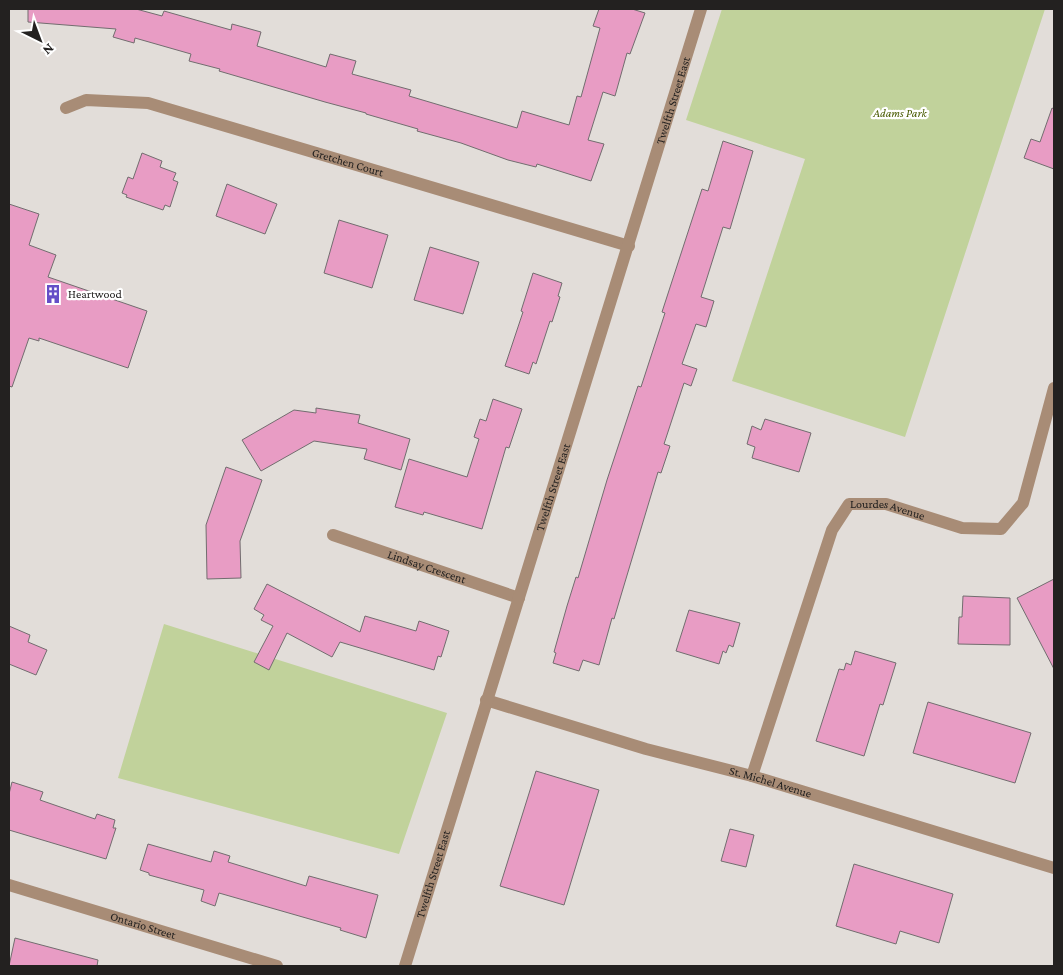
<svg xmlns="http://www.w3.org/2000/svg" width="1063" height="975" font-family="'Crimson Pro',serif">
<style>
.green{fill:#c1d29b}
.building{fill:#e89cc4;stroke:#726d6f}
.lines{fill:none;stroke-linecap:round;stroke-linejoin:round}
.minor{stroke:#a88c76;stroke-width:12}
.labels{text-anchor:middle;stroke-width:4.5;stroke-linejoin:round;paint-order:stroke}
.street-label{font-size:12px;fill:#232120;stroke:#fff}
.park-label{font-size:12px;font-style:italic;fill:#485a00;stroke:#fff}
.poi-label{font-size:12px;fill:#232120;stroke:#fff;text-anchor:start}
</style>
<rect width="100%" height="100%" fill="#e2ddd9"/>
<path class="green" d="M722 9H1045L905 437 732 381 805 159 686 120Z
M164 624 447 713 399 854 118 778Z"/>
<path class="building" d="M28 9H136L162 16 164 11 231 30 232 24 261 32 257 46 326 67 330 54 356 61 352 74 411 90 409 96 517 128 522 111 569 125 577 96 581 97 600 28 593 26 599 9H632L645 13 630 54 627 53 615 96 603 92 588 140 604 144 591 181 537 164 536 167 508 160 461 143 417 131 418 129 366 114V113L325 102 219 71 220 69 189 61 191 54 135 38 134 43 113 37 116 29 28 22Z
M1052 108 1054 109V169L1024 158 1031 139 1040 142Z
M723 141 753 151 730 229 723 227 701 297 714 301 706 327 696 324 682 364 697 369 691 386 684 383 664 444 670 446 661 473 658 472 622 592 614 619 612 618 599 665 583 660 579 671 553 663 556 653 554 652 567 606 576 577 578 578 607 480 638 386 641 387 665 313 662 312 702 189 708 191Z
M142 153 162 161 160 167 176 173 173 180 178 182 170 207 165 205 163 210 126 197 127 195 122 193 128 177 133 179Z
M227 184 277 204 265 234 216 216Z
M9 204 39 214 29 245 56 255 48 277 147 311 128 368 39 338V341L29 338 12 387 9 386Z
M339 220 388 235 372 288 324 273Z
M430 247 479 262 463 314 414 300Z
M533 273 562 283 558 296 560 297 552 322 550 321 536 364 533 362 529 374 505 366 523 312 521 311Z
M493 399 522 409 509 448 506 447 482 529 441 517 424 512 423 515 395 507 409 459 467 477 479 439 474 437 480 419 486 421Z
M316 408 360 415 358 423 410 439 401 470 364 459 367 449 314 441 261 471 242 440 294 410 316 413Z
M765 419 811 433 799 472 752 458 755 447 747 444 752 426 761 430Z
M226 467 262 480 240 541 241 578 207 579 206 525Z
M1054 579V669L1017 598Z
M267 584 360 632 365 616 416 631 419 621 449 631 441 657 438 656 434 670 340 642 332 657 287 633 269 670 254 662 273 626 261 620 264 615 254 609Z
M963 596 1010 598V645L958 644 959 617H962Z
M689 610 740 623 733 647 729 645 726 653 723 651 719 664 676 651Z
M9 626 30 635 28 642 47 650 36 675 9 664Z
M855 651 896 663 883 705 880 704 864 756 816 741 839 669 844 670 846 663 851 665Z
M928 702 1031 733 1015 783 913 753Z
M536 771 599 790 564 905 500 886Z
M12 782 43 792 40 800 95 819 97 814 115 820 113 828H116L106 859 9 830V794Z
M730 829 754 835 746 867 721 861Z
M148 844 211 862 214 851 230 856 228 862 306 886 309 876 378 895 366 938 340 930 341 928 219 893 215 906 201 901 204 890 149 875V873L140 870Z
M854 864 953 894 939 943 900 931 896 944 836 926Z
M15 938 98 960 97 966H9Z"/>
<g class="lines">
<g class="minor">
<path id="s1" d="M66 108 86 100 148 103 629 246"/>
<path id="s2" d="M333 535 519 598"/>
<path id="s3" d="M486 700 646 749 752 776 1054 868"/>
<path id="s4" d="M752 776 832 530 849 504H886L962 528 1001 529 1023 503 1054 388"/>
<path id="s5" d="M9 885 277 966"/>
<path id="s6" d="M405 966C502 646 604 328 701 9"/>
</g>
</g>
<defs>
<g id="building-bare" transform="scale(1.5)"><path d="M-4-6H4V6H1V3H-1V6H-4ZM-2.5-4.3h1.7v1.8h-1.7ZM.8-4.3h1.7v1.8H.8ZM-2.5-1h1.7V.8h-1.7ZM.8-1h1.7V.8H.8Z" fill="#654ec7" stroke="#fff" stroke-width="2.5" paint-order="stroke"/></g>
</defs>
<g fill-rule="evenodd">
<use href="#building-bare" x="53" y="294"/>
</g>
<g class="labels">
<g class="street-label">
<text dy="4" stroke="none"><textPath href="#s6" startOffset="906">Twelfth Street East</textPath></text>
<text dy="4" stroke="none"><textPath href="#s1" startOffset="292">Gretchen Court</textPath></text>
<text dy="4" stroke="none"><textPath href="#s6" startOffset="501">Twelfth Street East</textPath></text>
<text dy="4" stroke="none"><textPath href="#s4" startOffset="329">Lourdes Avenue</textPath></text>
<text dy="4" stroke="none"><textPath href="#s2" startOffset="99">Lindsay Crescent</textPath></text>
<text dy="4" stroke="none"><textPath href="#s3" startOffset="296">St. Michel Avenue</textPath></text>
<text dy="4" stroke="none"><textPath href="#s6" startOffset="96">Twelfth Street East</textPath></text>
<text dy="4" stroke="none"><textPath href="#s5" startOffset="140">Ontario Street</textPath></text>
</g>
<g class="park-label">
<text x="900" y="117">Adams Park</text>
</g>
<g class="poi-label">
<text x="68" y="298">Heartwood</text>
</g>
</g>
<rect width="1063" height="975" fill="none" stroke="#232120" stroke-width="20"/>
<g transform="translate(40 40) rotate(138)" stroke="#ffffff" stroke-width="4" paint-order="stroke">
<path d="M0-4L9 19L0 12L-9 19Z" fill="#232120"/>
<text y="-8" font-size="14" font-weight="bold" text-anchor="middle" fill="#232120">N</text>
</g>
</svg>
